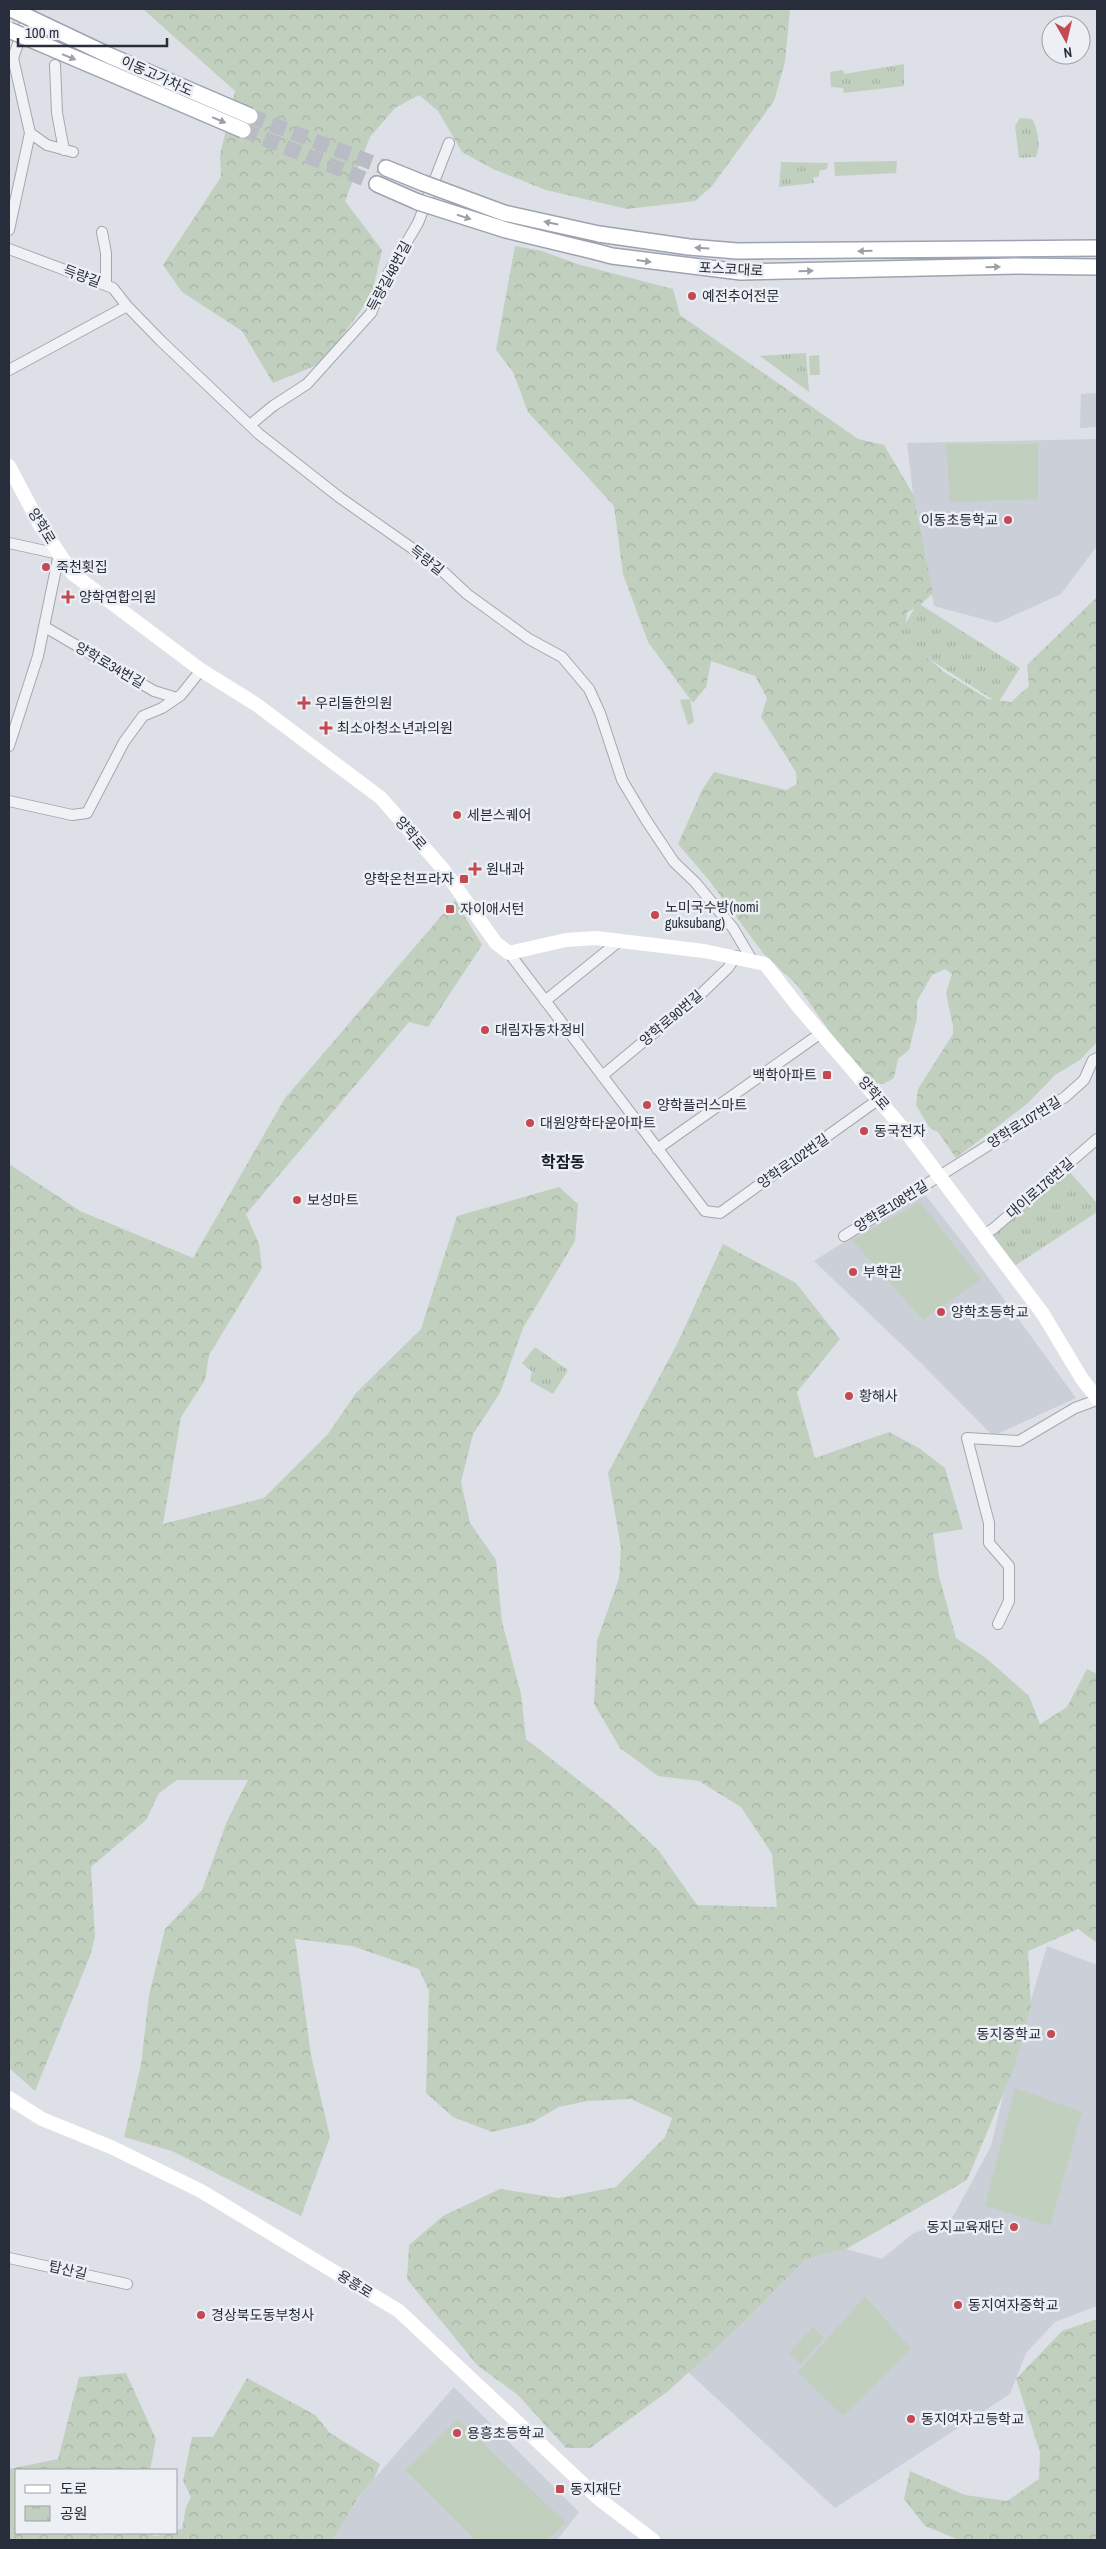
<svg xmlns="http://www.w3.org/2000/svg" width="1106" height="2549" font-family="'Archivo Narrow','Noto Sans KR',sans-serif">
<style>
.built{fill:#cbcfd7}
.forest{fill:url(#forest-crowns)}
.park{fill:url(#park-tufts)}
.pitch{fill:#c1cfbf}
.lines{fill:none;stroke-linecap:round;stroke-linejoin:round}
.primary-tunnel{stroke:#b9bcc4;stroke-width:15;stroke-dasharray:15 8;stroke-linecap:butt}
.street-casing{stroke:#a3a7af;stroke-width:12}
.primary-casing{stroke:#9da3b0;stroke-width:18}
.street{stroke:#eff1f4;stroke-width:10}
.secondary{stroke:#fff;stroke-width:14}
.primary{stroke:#fff;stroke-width:15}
.primary-bridge-casing{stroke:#9da3b0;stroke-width:18;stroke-linecap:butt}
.primary-bridge{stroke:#fff;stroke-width:15}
.oneway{fill:#9ea0a7}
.poi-dot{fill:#c44952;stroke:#eceff4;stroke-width:2}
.labels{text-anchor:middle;stroke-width:5;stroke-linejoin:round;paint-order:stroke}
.street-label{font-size:14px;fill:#282d3b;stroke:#eceff4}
.poi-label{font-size:14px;fill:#282d3b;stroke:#eceff4;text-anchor:start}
.quarter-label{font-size:16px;font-weight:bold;fill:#1a1e2c;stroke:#eceff4}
</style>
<defs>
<pattern id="forest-crowns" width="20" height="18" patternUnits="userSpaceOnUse" patternTransform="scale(1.25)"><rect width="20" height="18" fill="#c1cfbf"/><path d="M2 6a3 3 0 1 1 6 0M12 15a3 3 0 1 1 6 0" fill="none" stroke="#a6b2a5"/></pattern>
<pattern id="park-tufts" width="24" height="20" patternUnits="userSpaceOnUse" patternTransform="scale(1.25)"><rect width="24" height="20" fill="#c1cfbf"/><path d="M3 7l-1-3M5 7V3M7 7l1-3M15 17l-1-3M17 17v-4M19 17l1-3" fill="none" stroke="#a6b2a5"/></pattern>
</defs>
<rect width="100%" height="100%" fill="#dde0e6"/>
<path class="built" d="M1097 393V427L1080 428 1081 394Z
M1097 439V546L1061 594 997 623 934 606 913 494 907 443Z
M923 1192 966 1247 1076 1398 993 1436 922 1364 814 1261Z
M1047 1946 1097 1965V2306L1055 2322 1026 2353 1010 2394 835 2508 688 2372 741 2325 806 2259 846 2249 882 2259 912 2234 949 2219 954 2215 991 2146 1005 2088Z
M454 2387 579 2512 557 2540H333L360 2495Z"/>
<path class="forest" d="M143 9H790L785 62 774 101 712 186 695 201 627 209 546 190 493 169 462 152 438 111 419 95 395 108 370 137 345 201 382 250 373 289 361 310 322 363 273 383 242 331 182 292 163 265 221 177 220 155 235 91Z
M515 246 542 251 577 264 673 289 680 315 858 439 884 445 913 494 933 593 918 607 907 612 904 637 944 672 988 699 1011 702 1029 686 1027 665 1097 597V1042L1080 1060 1055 1075 1027 1104 956 1158 938 1132 929 1127 916 1105 918 1089 953 1034V1026L946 993 952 974 945 969 932 975 917 1001V1018L909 1050 898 1059 894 1078 883 1084 872 1082 830 1032 797 985 763 953 708 879 678 844 702 790 714 772 786 790 797 784 796 772 761 717 767 698 755 676 711 661 706 687 693 703 648 642 623 574 614 506 528 412 513 372 496 350Z
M455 900 482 945 428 1027 409 1022 246 1214 259 1244 262 1268 209 1355 205 1380 181 1417 163 1524 264 1498 328 1434 356 1393 421 1329 457 1216 559 1187 578 1204 575 1241 523 1328 500 1393 473 1434 461 1482 470 1523 496 1560 502 1622 521 1694 526 1739 614 1808 659 1851 697 1905 777 1907 772 1854 741 1807 699 1781 658 1776 620 1748 594 1704 597 1641 619 1578 621 1548 608 1473 677 1344 723 1244 796 1283 840 1339 797 1392 815 1458 889 1432 919 1448 945 1468 963 1529 933 1534 939 1576 956 1638 986 1658 1029 1696 1040 1724 1067 1707 1087 1669 1097 1674V1943L1078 1929 1028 1951 1031 2007 1014 2068 967 2180 846 2249 806 2259 741 2325 667 2392 590 2448H566L518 2395 477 2365 407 2279 409 2245 443 2216 500 2189 559 2198 616 2187 665 2137 672 2118 631 2099 587 2101 559 2107 531 2123 492 2132 453 2117 426 2093 429 1991 419 1969 352 1946 295 1939 311 2055 330 2137 301 2216 172 2151 124 2137 141 2065 149 1995 165 1929 202 1890 227 1821 248 1780H177L159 1793 146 1820 91 1867 95 1937 90 1956 35 2091 9 2068V1164L80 1211 193 1258 285 1098Z
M1097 2319V2540H959L925 2526 904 2499 910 2471 965 2495 1007 2501 1039 2479 1040 2452 1016 2379 1062 2331Z
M126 2373 156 2439 150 2470H16V2533H152L153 2536 176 2533V2530L182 2529 186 2507 191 2497 183 2481 192 2437H213L247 2378 315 2415 330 2433 380 2464 374 2479 359 2496 333 2540H9V2469L58 2459 79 2377Z"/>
<path class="park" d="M904 64V86L844 93 843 88 831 87 830 72 843 70 844 74Z
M1020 118 1032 119C1038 130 1041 146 1036 157L1019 158 1015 126Z
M781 162 828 163 827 169 819 171V176L813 178 814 183 779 187Z
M806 353 809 392 760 356Z
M918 603 1020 668 998 703 896 638Z
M690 699 694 722 688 725 680 700Z
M1068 1170 1097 1203V1212L1010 1269 982 1235Z
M535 1347 568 1370 553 1394 530 1381 532 1372 522 1363Z"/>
<path class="pitch" d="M897 161 896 173 835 176 834 162Z
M819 355 820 375H810L809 356Z
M946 444H1038V499L950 502Z
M920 1202 981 1279 923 1320 852 1240Z
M1015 2088 1082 2112 1050 2226 985 2206Z
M865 2296 911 2349 843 2416 798 2372Z
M813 2327 824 2338 801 2364 789 2353Z
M458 2419 565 2522 548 2540H475L405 2470Z"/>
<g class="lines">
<path class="primary-tunnel" d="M250 116 386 168
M243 130 377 184"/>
<g class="street-casing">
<path id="street" d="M55 65 57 113 64 150
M30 133 47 145 73 152
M9 230 30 133 13 58 30 9
M102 232 106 253V285
M9 249 113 288 127 306 161 341 259 434 339 497 436 565 467 594 529 639 562 657 589 689 600 713 622 780 646 820 674 862 695 882 733 928 752 960
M9 370 127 306
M250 425 273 406 307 384 371 313 385 279 418 223 449 143
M9 543 59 554 38 656 9 746
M45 627 154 691 177 698
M9 801 72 815 87 813 124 742 143 716 162 708 181 695 201 670
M509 953 705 1211 720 1213 879 1099
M545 1001 618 942
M602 1076 702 993 728 968 736 956
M657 1149 821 1033
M982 1235 993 1229 1097 1139
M844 1236 1065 1097 1084 1080 1093 1060 1097 1058
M998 1624 1009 1601V1566L989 1543V1523L967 1438 1019 1441 1075 1408 1097 1400
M9 2258 127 2284"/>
</g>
<g class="primary-casing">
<path id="primary" d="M386 168 423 183
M377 184 418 202
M599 234 689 247 737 251 1097 248
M597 252 612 256 741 272 1017 266 1097 267"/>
</g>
<use href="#street" class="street"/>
<path class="secondary" d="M9 466 40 525 73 574 201 670 257 705 381 798 443 869 496 943 509 953 566 940 596 938 704 951 765 964 797 1005 907 1133 1043 1314 1082 1379 1097 1398
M9 2098 42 2119 111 2147 201 2191 399 2311 599 2499 653 2540"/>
<use href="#primary" class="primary"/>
<g class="primary-bridge-casing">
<path id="primary-bridge" d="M11 9 108 55 250 116
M9 30 243 130
M423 183 504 213 599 234
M418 202 506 230 597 252"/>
</g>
<use href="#primary-bridge" class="primary-bridge"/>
</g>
<defs><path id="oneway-solid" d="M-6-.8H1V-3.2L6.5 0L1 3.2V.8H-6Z" transform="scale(1.25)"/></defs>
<g class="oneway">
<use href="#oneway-solid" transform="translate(69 57) rotate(22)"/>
<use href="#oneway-solid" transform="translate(219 120) rotate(23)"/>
<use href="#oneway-solid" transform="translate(464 217) rotate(18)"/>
<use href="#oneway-solid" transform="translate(551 223) rotate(-168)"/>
<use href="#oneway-solid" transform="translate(702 248) rotate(-176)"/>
<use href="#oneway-solid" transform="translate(865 251) rotate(179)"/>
<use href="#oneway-solid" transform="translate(644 261) rotate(8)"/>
<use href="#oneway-solid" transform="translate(993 267) rotate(-1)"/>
<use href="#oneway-solid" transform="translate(806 271) rotate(-1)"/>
</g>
<g class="poi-dot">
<circle cx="692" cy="296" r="5"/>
<circle cx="1008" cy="520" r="5"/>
<circle cx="46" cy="567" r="5"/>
<path d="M65.5 589.5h5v5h5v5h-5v5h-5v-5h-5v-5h5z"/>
<path d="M301.5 695.5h5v5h5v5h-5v5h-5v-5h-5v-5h5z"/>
<path d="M323.5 720.5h5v5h5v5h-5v5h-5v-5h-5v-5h5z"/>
<circle cx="457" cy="815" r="5"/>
<path d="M472.5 861.5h5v5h5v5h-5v5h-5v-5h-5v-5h5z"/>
<rect x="459" y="874" width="10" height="10" rx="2.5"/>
<rect x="445" y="904" width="10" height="10" rx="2.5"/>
<circle cx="655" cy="915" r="5"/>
<circle cx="485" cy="1030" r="5"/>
<rect x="822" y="1070" width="10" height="10" rx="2.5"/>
<circle cx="647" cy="1105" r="5"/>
<circle cx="530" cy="1123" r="5"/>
<circle cx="864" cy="1131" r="5"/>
<circle cx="297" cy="1200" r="5"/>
<circle cx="853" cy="1272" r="5"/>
<circle cx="941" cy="1312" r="5"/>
<circle cx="849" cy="1396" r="5"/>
<circle cx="1051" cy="2034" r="5"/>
<circle cx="1014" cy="2227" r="5"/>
<circle cx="958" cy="2305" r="5"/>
<circle cx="201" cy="2315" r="5"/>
<circle cx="911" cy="2419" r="5"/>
<circle cx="457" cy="2433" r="5"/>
<rect x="555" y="2484" width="10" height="10" rx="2.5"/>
</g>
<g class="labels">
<g class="street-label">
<text transform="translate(157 76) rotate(24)" y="5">이동고가차도</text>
<text transform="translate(731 269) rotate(3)" y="5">포스코대로</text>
<text transform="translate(82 276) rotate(20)" y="5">득량길</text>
<text transform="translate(389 276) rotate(-62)" y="5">득량길48번길</text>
<text transform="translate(42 526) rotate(59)" y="5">양학로</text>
<text transform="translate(427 560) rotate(38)" y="5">득량길</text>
<text transform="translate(110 665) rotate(30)" y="5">양학로34번길</text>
<text transform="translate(411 833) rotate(49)" y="5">양학로</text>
<text transform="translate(671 1018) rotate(-40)" y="5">양학로90번길</text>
<text transform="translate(874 1093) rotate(49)" y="5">양학로</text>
<text transform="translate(1024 1122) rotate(-32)" y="5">양학로107번길</text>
<text transform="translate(793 1161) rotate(-35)" y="5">양학로102번길</text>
<text transform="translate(1040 1188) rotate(-41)" y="5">대이로176번길</text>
<text transform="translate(891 1206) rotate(-32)" y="5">양학로108번길</text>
<text transform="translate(68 2270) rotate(13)" y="5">탑산길</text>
<text transform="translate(355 2284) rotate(32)" y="5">용흥로</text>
</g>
<g class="poi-label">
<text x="702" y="301">예전추어전문</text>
<text x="998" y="525" text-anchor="end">이동초등학교</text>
<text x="56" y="572">죽천횟집</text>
<text x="79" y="602">양학연합의원</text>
<text x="315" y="708">우리들한의원</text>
<text x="337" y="733">최소아청소년과의원</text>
<text x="467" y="820">세븐스퀘어</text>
<text x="486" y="874">원내과</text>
<text x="454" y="884" text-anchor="end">양학온천프라자</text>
<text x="665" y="912">노미국수방(nomi<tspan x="665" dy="16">guksubang)</tspan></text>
<text x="460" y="914">자이애서턴</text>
<text x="495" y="1035">대림자동차정비</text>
<text x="817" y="1080" text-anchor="end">백학아파트</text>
<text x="657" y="1110">양학플러스마트</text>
<text x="540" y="1128">대원양학타운아파트</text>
<text x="874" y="1136">동국전자</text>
<text x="307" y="1205">보성마트</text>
<text x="863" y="1277">부학관</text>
<text x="951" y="1317">양학초등학교</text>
<text x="859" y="1401">황해사</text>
<text x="1041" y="2039" text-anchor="end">동지중학교</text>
<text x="1004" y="2232" text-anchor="end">동지교육재단</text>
<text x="968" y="2310">동지여자중학교</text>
<text x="211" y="2320">경상북도동부청사</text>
<text x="921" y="2424">동지여자고등학교</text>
<text x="467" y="2438">용흥초등학교</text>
<text x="570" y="2494">동지재단</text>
</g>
<g class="quarter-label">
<text x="563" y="1168">학잠동</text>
</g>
</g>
<rect width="1106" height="2549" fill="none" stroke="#282d3b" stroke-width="20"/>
<rect x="15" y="2469" width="162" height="65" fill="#eceff4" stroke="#9ea1aa"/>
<rect x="25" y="2485" width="25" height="8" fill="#ffffff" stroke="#9ea1aa"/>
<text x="60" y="2494" font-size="15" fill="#282d3b">도로</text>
<rect x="25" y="2506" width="25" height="15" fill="url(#park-tufts)" stroke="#9ea1aa"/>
<text x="60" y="2519" font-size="15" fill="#282d3b">공원</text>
<g transform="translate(1066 40) rotate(172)"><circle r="24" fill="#eceff4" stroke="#9ea1aa"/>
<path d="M0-4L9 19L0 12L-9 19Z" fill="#c44952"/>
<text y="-8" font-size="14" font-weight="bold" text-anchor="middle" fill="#282d3b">N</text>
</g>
<path d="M18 38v8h149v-8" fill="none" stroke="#282d3b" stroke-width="2.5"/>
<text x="25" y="38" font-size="15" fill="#282d3b" stroke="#eceff4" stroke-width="4" paint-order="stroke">100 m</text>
</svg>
